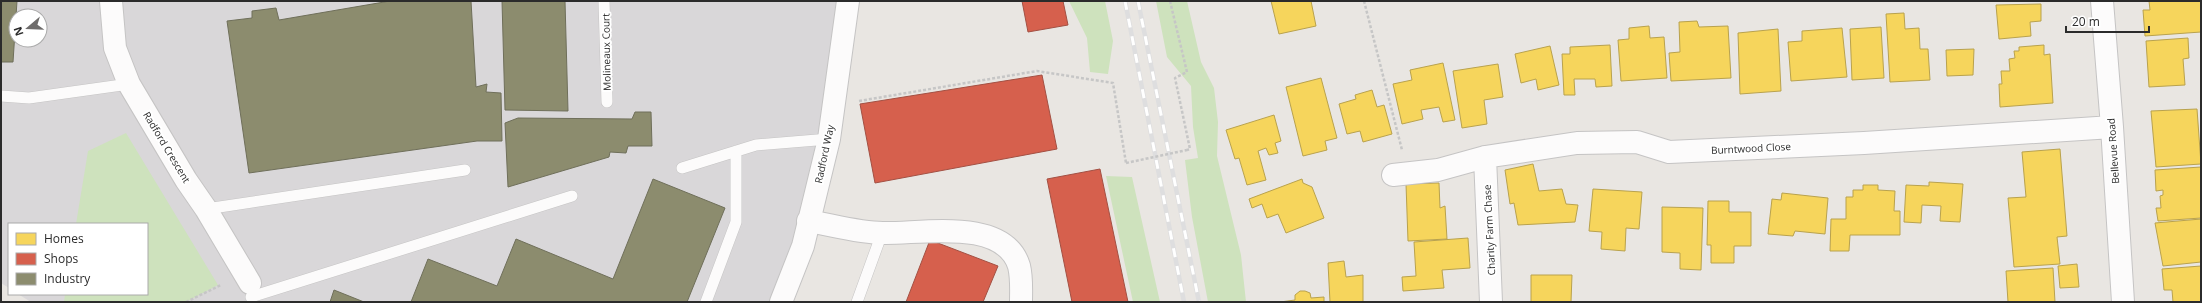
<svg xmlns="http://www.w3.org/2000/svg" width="2202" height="303" font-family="'Open Sans',sans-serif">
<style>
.industrial{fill:#d9d7d9;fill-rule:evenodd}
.green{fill:#cee2bd}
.homes{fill:#f6d55c;stroke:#b9a24d}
.shops{fill:#d6604d;stroke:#a35043}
.industry{fill:#8c8c6e;stroke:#6f6f5a}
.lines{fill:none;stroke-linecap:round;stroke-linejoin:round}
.service-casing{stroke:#c5c4c4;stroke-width:12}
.minor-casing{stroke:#c5c4c4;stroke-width:24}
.tertiary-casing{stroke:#c5c4c4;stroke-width:24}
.path{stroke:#c6c6c6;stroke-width:2.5;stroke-dasharray:3 2;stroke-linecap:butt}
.service{stroke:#fcfbfb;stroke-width:11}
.minor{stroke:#fcfbfb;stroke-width:22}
.tertiary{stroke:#fcfbfb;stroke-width:22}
.rail-casing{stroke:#dededf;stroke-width:4.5}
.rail{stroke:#fff;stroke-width:3;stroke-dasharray:9;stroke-linecap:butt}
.path-bridge{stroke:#c6c6c6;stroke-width:2.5;stroke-dasharray:3 2;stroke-linecap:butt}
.labels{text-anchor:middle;stroke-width:4;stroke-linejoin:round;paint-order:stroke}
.street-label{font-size:10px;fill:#2b2b2b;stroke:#fff}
</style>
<rect width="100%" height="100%" fill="#e9e6e2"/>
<path class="industrial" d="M1 1H848L840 57 781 302H31L18 294H147V224H9V288L1 283ZM16 16H40V40H16Z"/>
<path class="green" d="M1069 1H1105L1113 41 1108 74 1090 72 1087 38Z
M1156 1H1187L1201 62 1214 88 1218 122 1217 156 1241 255 1246 302H1208L1192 217 1185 160 1198 158 1193 127 1191 86 1167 57Z
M126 133 218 285 186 302H64L65 294H147V224H76L88 151Z
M1106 176 1132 177 1160 302H1133Z"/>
<path class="homes" d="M1271 1H1311L1316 26 1279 34Z
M2149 1H2201V32L2145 36 2143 10H2150Z
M2041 4V21L2030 22 2031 36 1999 39 1996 5Z
M1904 13 1905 29 1919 28 1920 49H1928L1930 80 1890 82 1886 14Z
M1697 21 1699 27 1728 26 1731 78 1671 81 1669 53 1680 52 1679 22Z
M1649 26 1650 38 1664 37 1667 78 1621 81 1618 40 1629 39V28Z
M1881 27 1884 78 1852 80 1850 29Z
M1842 28 1847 77 1791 81 1788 42 1802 41V31Z
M1778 29 1781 91 1740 94 1738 33Z
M2188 38 2189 58 2183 59 2185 85 2149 87 2146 41Z
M1610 45 1612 86 1596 87 1595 79H1574L1575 95H1564L1562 54H1570V47Z
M2044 45V55L2050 54 2053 103 2000 107 1999 84H2002L2001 71H2010L2009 59 2015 58 2014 51H2019V47Z
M1550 46 1559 85 1538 90 1536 79 1521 83 1515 54Z
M1974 49 1973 75 1947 76 1946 50Z
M1443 63 1455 120 1443 122 1439 107 1421 110 1423 119 1402 124 1393 84 1412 80 1410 70Z
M1498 64 1503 97 1484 100 1487 124 1462 128 1453 71Z
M1321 78 1337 138 1325 141 1327 150 1303 156 1286 87Z
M1372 90 1377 107 1384 105 1392 134 1363 142 1360 131 1347 134 1339 104 1356 99 1355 95Z
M2197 109 2201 164 2156 167 2151 111Z
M1274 115 1281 141 1275 143 1278 153 1269 155 1266 148 1258 151 1266 180 1247 185 1239 158 1235 159 1226 130Z
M2060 149 2067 236 2057 237 2060 264 2014 267 2008 198 2026 197 2022 152Z
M1533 164 1539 191 1562 189 1566 204 1578 205 1575 222 1518 225 1514 203 1510 204 1505 170Z
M2201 167V218L2158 221 2156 208H2161L2160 196 2163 195V190L2156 191 2155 170Z
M1302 179 1303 183 1312 187 1324 218 1286 233 1278 214 1267 218 1262 204 1252 208 1249 199Z
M1929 182 1963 184 1960 222 1940 221 1941 206 1922 205 1921 223 1904 222 1906 185 1929 186Z
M1439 183 1440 208 1445 206 1447 239 1408 241 1406 184Z
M1863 185H1878V190L1895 191 1894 211H1900V235H1850L1849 251H1830L1831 219H1846V197H1853V190H1863Z
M1593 189 1642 192 1639 229 1626 228 1625 251 1601 249 1602 232 1589 231Z
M1782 193 1828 198 1825 234 1795 231 1793 236 1768 234 1772 199 1781 200Z
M1708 201H1729V212H1751V246H1734V263H1711V245H1707Z
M1662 207 1703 208 1701 270 1680 269V253L1662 252Z
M2201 219V262L2163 266 2155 223Z
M1468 238 1470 268 1442 270 1444 288 1403 291 1402 277 1416 276 1414 242Z
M1344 261 1346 277 1363 275V302H1330L1328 263Z
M2077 264 2079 287 2060 288 2058 266Z
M2201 266V302H2173L2172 290H2164L2162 269Z
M2053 268 2055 302H2008L2006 271Z
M1531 275H1572L1571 302H1531Z
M1300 291H1305L1310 293 1311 298 1324 297V302H1280L1295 300V295Z"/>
<path class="shops" d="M1022 1H1063L1068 25 1028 32Z
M1042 75 1057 149 875 183 860 104Z
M1100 169 1128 302H1072L1047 179Z
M930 240 998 266 983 302H906Z"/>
<path class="industry" d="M1 1H17L13 62H1Z
M390 1H471L476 87 487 84 486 92 501 93 502 141H477L249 173 227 21 252 18V11L276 8 279 20Z
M502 1H565L568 111 505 110Z
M635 112H651L652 146H628L626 153 610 152 609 157 508 187 505 123 518 118 632 119Z
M653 179 725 208 687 302H411L428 259 497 286 516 239 613 279Z
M334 290 364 302H330Z"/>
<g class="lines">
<g class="service-casing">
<path id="service" d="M604 1 607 102
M1 96 29 98 129 84
M682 168 756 145 829 139
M206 209 465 170
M251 297 572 196
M706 302 736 222V151
M857 302 882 233"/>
</g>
<g class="minor-casing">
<path id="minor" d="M111 1 115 48 129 84 186 180 206 209 250 283
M2102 1 2112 127 2123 302
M1485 157 1491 302
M1393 175 1438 170 1485 157 1577 143 1637 142 1669 152 1864 143 2112 127
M808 221C832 225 859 233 883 233 921 234 1004 217 1019 266 1022 278 1021 290 1021 302"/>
</g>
<g class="tertiary-casing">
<path id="tertiary" d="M781 302 803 246 829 139 848 1"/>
</g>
<path class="path" d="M1170 1 1187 72 1175 78 1190 149 1187 150
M1364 1 1402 150
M859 101 1037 71 1113 83 1126 163
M186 302 221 285"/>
<use href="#service" class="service"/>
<use href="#minor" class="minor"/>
<use href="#tertiary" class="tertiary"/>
<g class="rail-casing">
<path id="rail" d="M1125 1 1184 302
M1138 1 1199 302"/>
</g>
<use href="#rail" class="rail"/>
<path class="path-bridge" d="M1126 163 1187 150"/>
</g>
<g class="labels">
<g class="street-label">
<text transform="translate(606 52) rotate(-91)" y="4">Molineaux Court</text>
<text transform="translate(167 147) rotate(59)" y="4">Radford Crescent</text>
<text transform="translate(1751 148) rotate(-3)" y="4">Burntwood Close</text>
<text transform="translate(2113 151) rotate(-94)" y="4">Bellevue Road</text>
<text transform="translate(824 154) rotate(-78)" y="4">Radford Way</text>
<text transform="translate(1489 230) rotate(-93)" y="4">Charity Farm Chase</text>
</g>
</g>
<rect width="2202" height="303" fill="none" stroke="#2b2b2b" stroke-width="4"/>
<rect x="8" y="223" width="140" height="72" fill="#ffffff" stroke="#aaaaaa"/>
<rect x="16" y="233" width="20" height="12" fill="#f6d55c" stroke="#aaaaaa"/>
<text x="44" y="243" font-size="12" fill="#2b2b2b">Homes</text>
<rect x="16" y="253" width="20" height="12" fill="#d6604d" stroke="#aaaaaa"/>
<text x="44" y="263" font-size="12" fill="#2b2b2b">Shops</text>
<rect x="16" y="273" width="20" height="12" fill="#8c8c6e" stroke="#aaaaaa"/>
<text x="44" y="283" font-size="12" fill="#2b2b2b">Industry</text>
<g transform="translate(28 28) rotate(251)"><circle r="19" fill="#ffffff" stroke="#aaaaaa"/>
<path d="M0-3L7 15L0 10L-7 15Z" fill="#6e6c6b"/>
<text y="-6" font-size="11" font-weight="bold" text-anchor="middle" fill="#2b2b2b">N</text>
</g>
<path d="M2066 26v6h83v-6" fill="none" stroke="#2b2b2b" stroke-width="2"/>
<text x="2072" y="26" font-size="12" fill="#2b2b2b" stroke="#ffffff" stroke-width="3" paint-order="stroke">20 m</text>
</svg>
